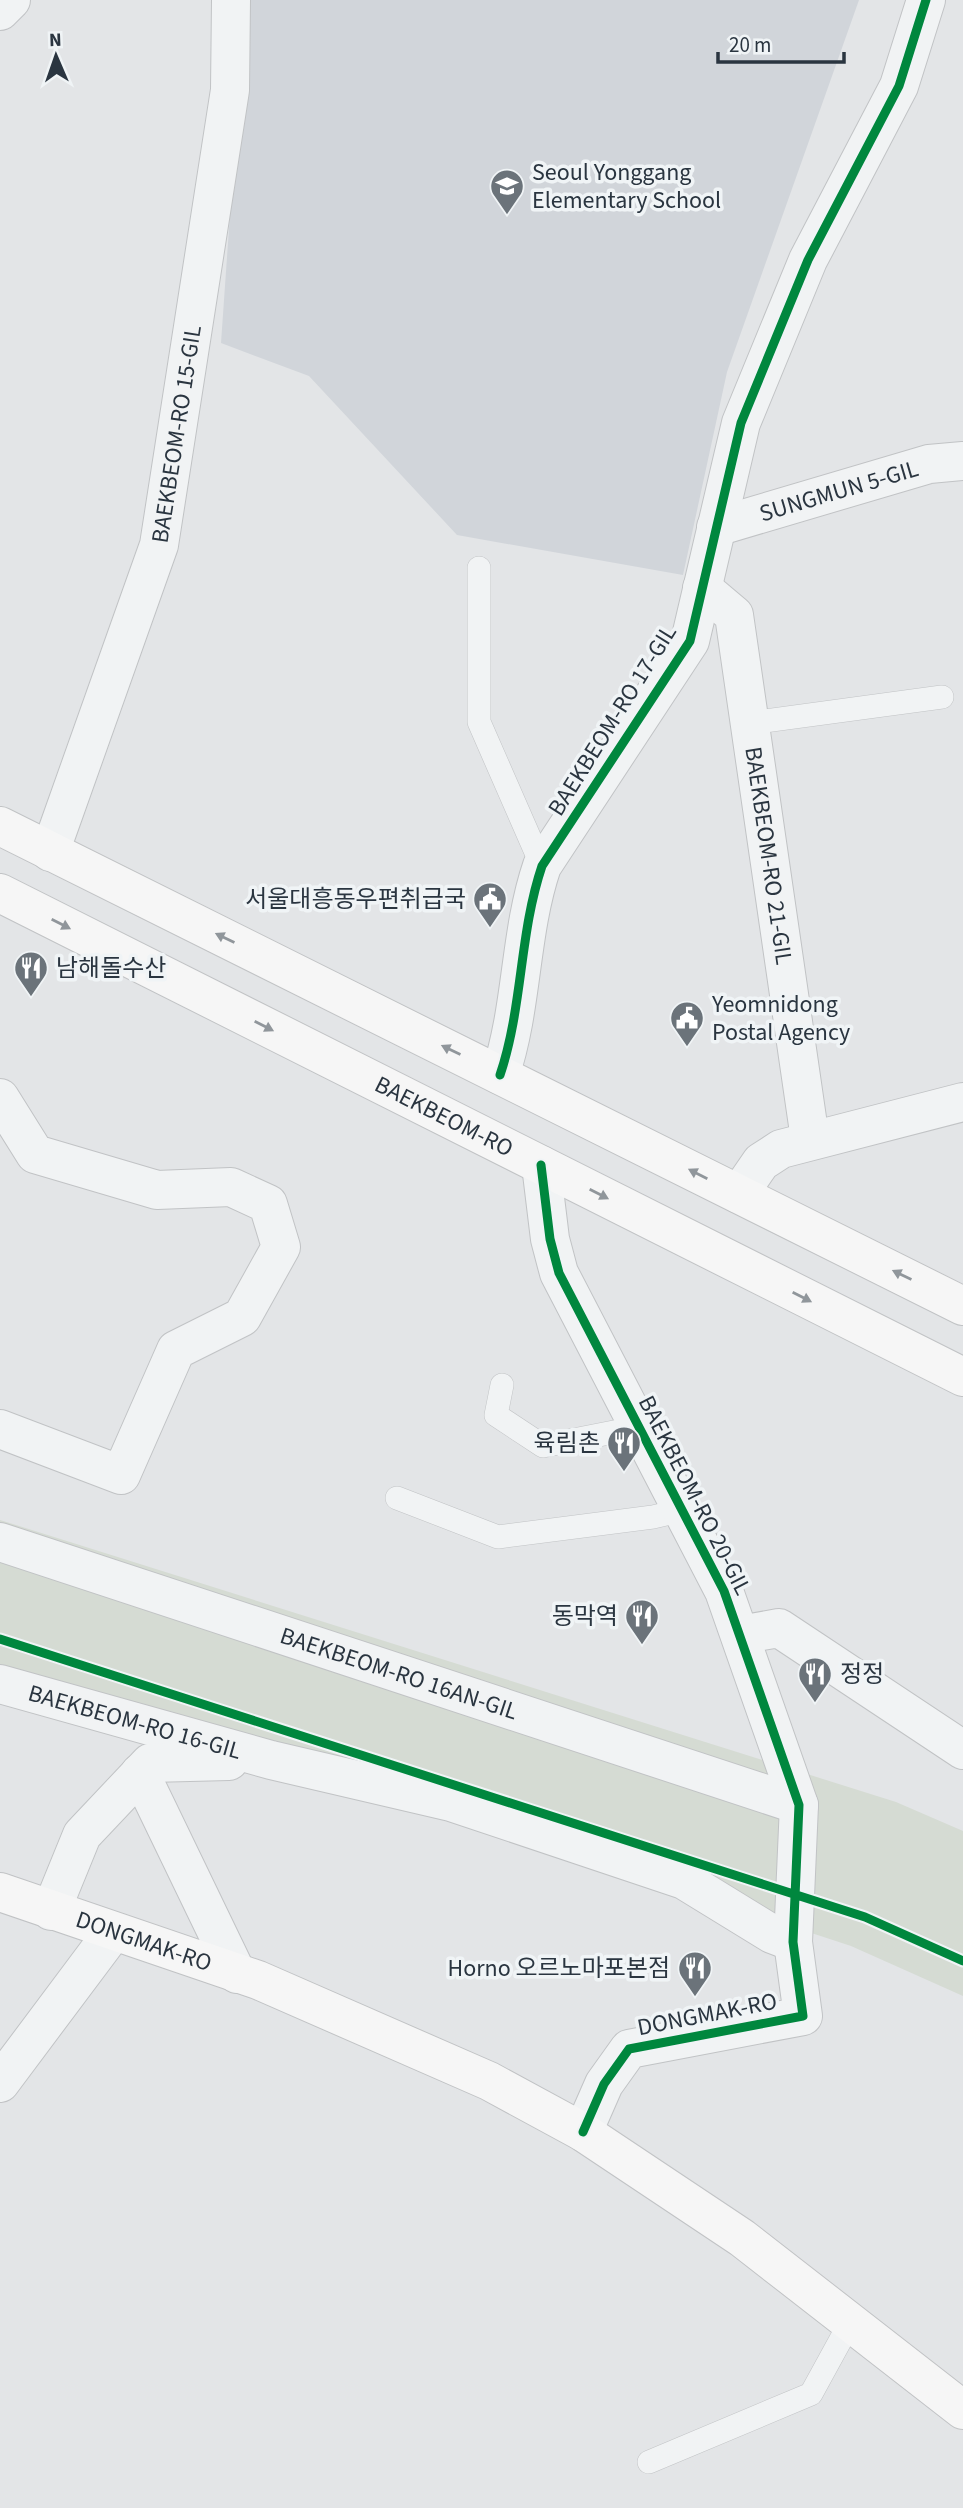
<svg xmlns="http://www.w3.org/2000/svg" width="963" height="2508" font-family="'Source Sans 3','Noto Sans KR',sans-serif">
<style>
.built{fill:#d1d5da}
.green{fill:#d5dbd3}
.lines{fill:none;stroke-linecap:round;stroke-linejoin:round}
.service-casing{stroke:#c1c3c5;stroke-width:24}
.minor-casing{stroke:#c1c3c5;stroke-width:40}
.secondary-casing{stroke:#c1c3c5;stroke-width:40}
.service{stroke:#f1f3f4;stroke-width:23}
.minor{stroke:#f1f3f4;stroke-width:38}
.secondary{stroke:#f6f6f6;stroke-width:38}
.cycleway-casing{stroke:#f0f4f6;stroke-width:13}
.cycleway{stroke:#00873e;stroke-width:9}
.oneway{fill:#90969b}
.labels{text-anchor:middle;stroke-width:7;stroke-linejoin:round;paint-order:stroke}
.poi-label{font-size:24px;fill:#2a3540;stroke:#f0f4f6;text-anchor:start}
.street-label{font-size:24px;fill:#2a3540;stroke:#f0f4f6}
</style>
<rect width="100%" height="100%" fill="#e3e5e7"/>
<path class="built" d="M245 0H859L727 372 683 575 457 535 309 376 221 343Z"/>
<path class="green" d="M0 1520 896 1802 963 1831V1996L851 1946 0 1667Z"/>
<g class="lines">
<g class="service-casing">
<path id="service" d="M479 568V722L542 866
M750 723 942 697
M502 1385 496 1415 543 1446 619 1431 637 1423
M397 1498 498 1537 653 1517 683 1510
M649 2462 811 2394 851 2321"/>
</g>
<g class="minor-casing">
<g id="minor">
<path d="M0 11 11 0"/>
<path id="s1" d="M716 527 929 464 963 461"/>
<path id="s2" d="M702 588 734 615 810 1139"/>
<path id="s3" d="M50 852 159 545 230 90 231 0"/>
<path d="M500 1075C523 1007 519 934 542 866L690 641 741 423 808 260 899 86 926 0"/>
<path d="M0 1098 35 1154 157 1190 231 1187 268 1204 281 1247 242 1317 176 1350 121 1475 0 1429"/>
<path d="M541 1165 550 1239 559 1273 724 1591 799 1805 793 1942 803 2016 629 2049 604 2084 583 2132"/>
<path d="M739 1194 761 1162 781 1149 963 1102"/>
<path id="s4" d="M0 1542 799 1805"/>
<path d="M740 1635 779 1628 963 1750"/>
<path id="s5" d="M0 1684 271 1760 451 1802 684 1880 772 1934 793 1942"/>
<path d="M140 1773 237 1974"/>
<path d="M51 1911 82 1835 150 1763 229 1761"/>
<path d="M0 2083 113 1932"/>
</g>
</g>
<g class="secondary-casing">
<g id="secondary">
<path d="M0 826 963 1306"/>
<path id="s6" d="M0 893 963 1377"/>
<path id="s7" d="M0 1892 258 1980 489 2081 583 2132 742 2238 963 2410"/>
</g>
</g>
<use href="#service" class="service"/>
<use href="#minor" class="minor"/>
<use href="#secondary" class="secondary"/>
<g class="cycleway-casing">
<path id="cycleway" d="M500 1075C523 1007 519 934 542 866L690 641 741 423 808 260 899 86 926 0
M541 1165 550 1239 559 1273 724 1591 799 1805 793 1942 803 2016 629 2049 604 2084 583 2132
M0 1639 865 1917 963 1961"/>
</g>
<use href="#cycleway" class="cycleway"/>
</g>
<defs><path id="oneway-solid" d="M-6-.8H1V-3.2L6.5 0L1 3.2V.8H-6Z" transform="scale(1.75)"/></defs>
<g class="oneway">
<use href="#oneway-solid" transform="translate(61 924) rotate(27)"/>
<use href="#oneway-solid" transform="translate(225 938) rotate(-154)"/>
<use href="#oneway-solid" transform="translate(264 1026) rotate(27)"/>
<use href="#oneway-solid" transform="translate(451 1050) rotate(-154)"/>
<use href="#oneway-solid" transform="translate(698 1174) rotate(-153)"/>
<use href="#oneway-solid" transform="translate(599 1194) rotate(27)"/>
<use href="#oneway-solid" transform="translate(902 1275) rotate(-154)"/>
<use href="#oneway-solid" transform="translate(802 1297) rotate(27)"/>
</g>
<defs>
<g id="school-pin" transform="scale(1.75)"><path d="M0 17L-7.5 6A9.5 9.5 0 1 1 7.5 6Z" fill="#6b737a" stroke="#f0f4f6"/><path d="M0-5L7-2L0 1L-7-2ZM-4 1L0 2.5L4 1V4Q0 6-4 4Z" fill="#fff"/></g>
<g id="civic-pin" transform="scale(1.75)"><path d="M0 17L-7.5 6A9.5 9.5 0 1 1 7.5 6Z" fill="#6b737a" stroke="#f0f4f6"/><path d="M-.6-6.5H3V-4.5H.6V-3L4-1V1h2V6H-6V1h2V-1L-.6-3ZM-1.2 2.5V6h2.4V2.5Z" fill="#fff"/></g>
<g id="restaurant-pin" transform="scale(1.75)"><path d="M0 17L-7.5 6A9.5 9.5 0 1 1 7.5 6Z" fill="#6b737a" stroke="#f0f4f6"/><path d="M-5-6h1v4h1v-4h1v4h1v-4h1v5L-1.5 .5V6h-2V.5L-5-1ZM5-6V6H3V1.5H1.5Q1.5-4 5-6Z" fill="#fff"/></g>
</defs>
<g fill-rule="evenodd">
<use href="#school-pin" x="507" y="186"/>
<use href="#civic-pin" x="490" y="899"/>
<use href="#restaurant-pin" x="31" y="968"/>
<use href="#civic-pin" x="687" y="1018"/>
<use href="#restaurant-pin" x="624" y="1443"/>
<use href="#restaurant-pin" x="642" y="1616"/>
<use href="#restaurant-pin" x="815" y="1674"/>
<use href="#restaurant-pin" x="695" y="1968"/>
</g>
<g class="labels">
<g class="poi-label">
<text x="532" y="180">Seoul Yonggang<tspan x="532" dy="28">Elementary School</tspan></text>
<text x="466" y="907" text-anchor="end">서울대흥동우편취급국</text>
<text x="56" y="976">남해돌수산</text>
<text x="712" y="1012">Yeomnidong<tspan x="712" dy="28">Postal Agency</tspan></text>
<text x="600" y="1451" text-anchor="end">육림촌</text>
<text x="618" y="1624" text-anchor="end">동막역</text>
<text x="840" y="1682">정정</text>
<text x="670" y="1976" text-anchor="end">Horno 오르노마포본점</text>
</g>
<g class="street-label">
<text dy="8" stroke="none"><textPath href="#s3" startOffset="438">BAEKBEOM-RO 15-GIL</textPath></text>
<text dy="8" stroke="none"><textPath href="#s1" startOffset="128">SUNGMUN 5-GIL</textPath></text>
<text transform="translate(612 720) rotate(-58)" y="8">BAEKBEOM-RO 17-GIL</text>
<text dy="8" stroke="none"><textPath href="#s2" startOffset="285">BAEKBEOM-RO 21-GIL</textPath></text>
<text dy="8" stroke="none"><textPath href="#s6" startOffset="497">BAEKBEOM-RO</textPath></text>
<text transform="translate(695 1495) rotate(63)" y="8">BAEKBEOM-RO 20-GIL</text>
<text dy="8" stroke="none"><textPath href="#s4" startOffset="420">BAEKBEOM-RO 16AN-GIL</textPath></text>
<text dy="8" stroke="none"><textPath href="#s5" startOffset="140">BAEKBEOM-RO 16-GIL</textPath></text>
<text dy="8" stroke="none"><textPath href="#s7" startOffset="152">DONGMAK-RO</textPath></text>
<text transform="translate(707 2014) rotate(-11)" y="8">DONGMAK-RO</text>
</g>
</g>
<g transform="translate(56 56) rotate(358)" stroke="#f0f4f6" stroke-width="5" paint-order="stroke">
<path d="M0-5L12 26L0 18L-12 26Z" fill="#2a3540"/>
<text y="-10" font-size="19" font-weight="bold" text-anchor="middle" fill="#2a3540">N</text>
</g>
<path d="M718 52v10h126v-10" fill="none" stroke="#2a3540" stroke-width="3.5"/>
<text x="729" y="52" font-size="21" fill="#2a3540" stroke="#f0f4f6" stroke-width="5" paint-order="stroke">20 m</text>
</svg>
